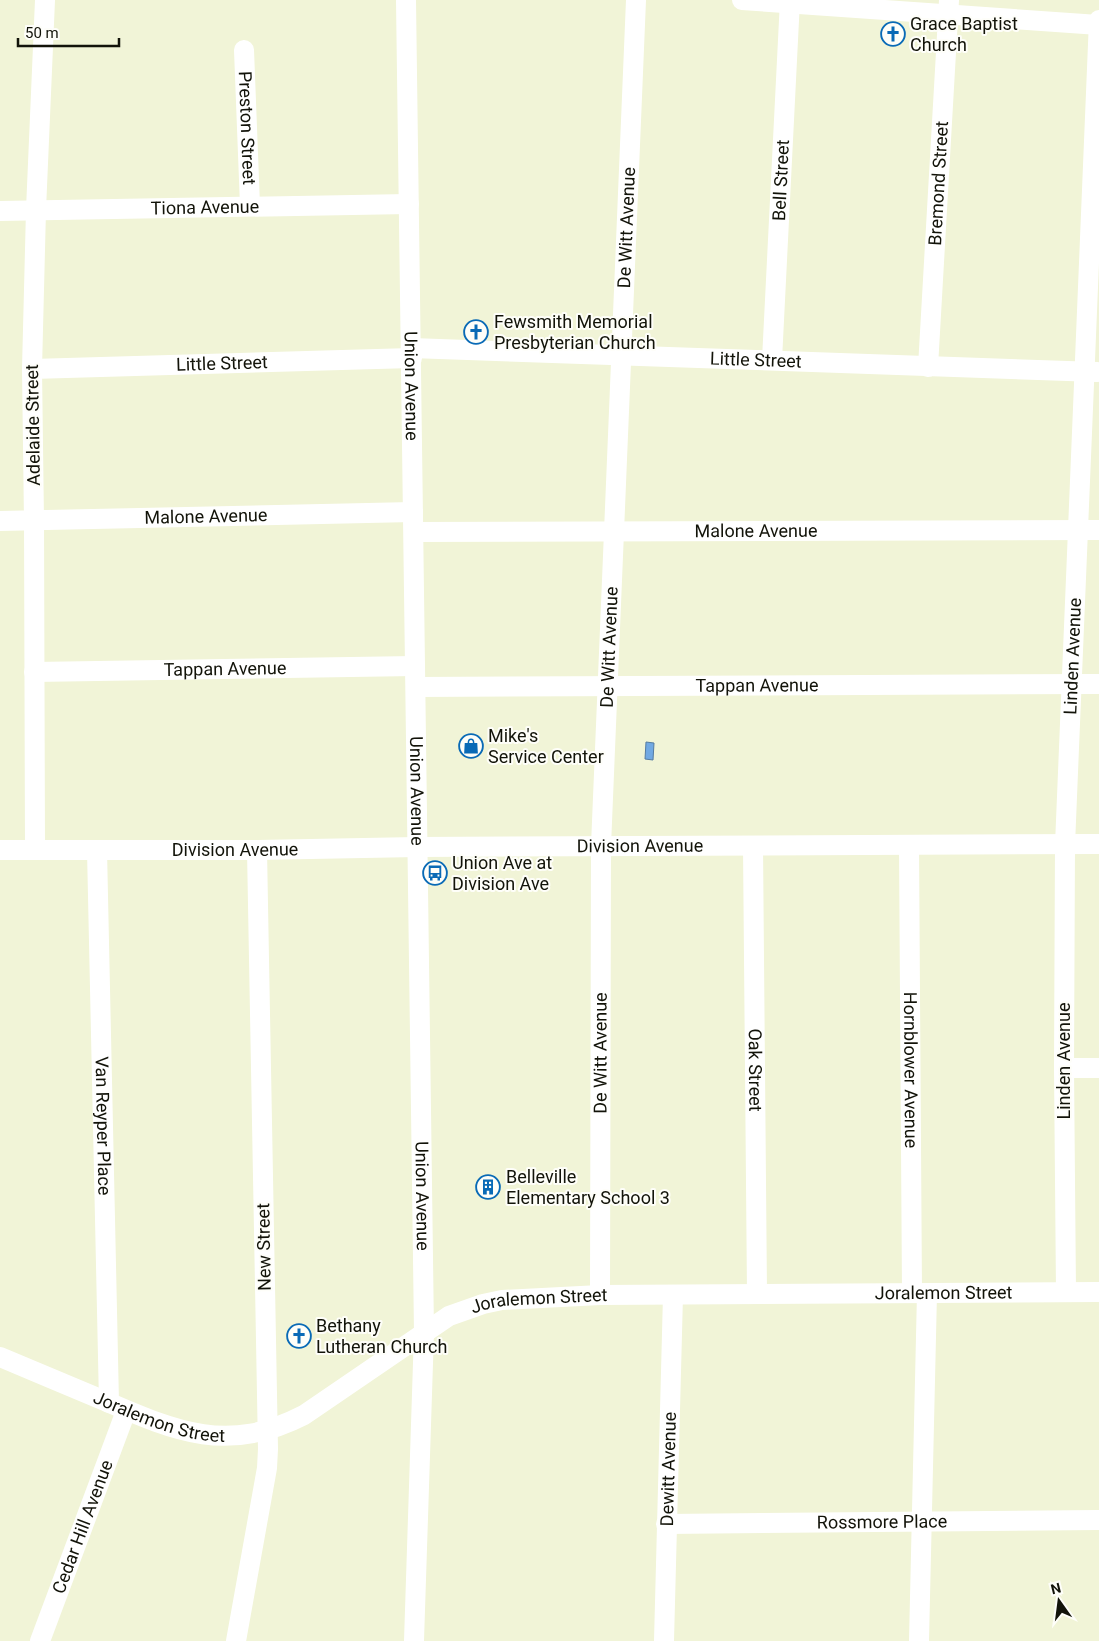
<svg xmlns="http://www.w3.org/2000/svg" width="1099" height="1641" font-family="Roboto,sans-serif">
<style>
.water{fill:#72a9e3;stroke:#557ca2}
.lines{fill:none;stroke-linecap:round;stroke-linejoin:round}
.minor{stroke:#fff;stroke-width:20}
.labels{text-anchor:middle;stroke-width:4;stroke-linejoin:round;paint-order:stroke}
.poi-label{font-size:18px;fill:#121309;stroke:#fefef9;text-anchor:start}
.street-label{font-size:18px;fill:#121309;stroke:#fefef9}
</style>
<rect width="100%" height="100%" fill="#f1f4d7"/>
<path class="water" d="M646 742 654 743 653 760 645 759Z"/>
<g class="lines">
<g class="minor">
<path id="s1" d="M406 0 424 1332 414 1641"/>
<path d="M742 0 1099 25"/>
<path id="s2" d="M244 50 250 206"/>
<path id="s3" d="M0 211 409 204"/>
<path id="s4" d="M411 348 1097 372"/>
<path id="s5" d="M772 360 790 0"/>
<path id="s6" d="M928 367 949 0"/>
<path id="s7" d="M32 369 412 358"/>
<path id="s8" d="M0 521 413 512"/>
<path id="s9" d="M414 532 1099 530"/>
<path id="s10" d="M34 672 415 666"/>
<path id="s11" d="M416 687 1099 684"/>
<path id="s12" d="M753 846 757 1294"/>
<path id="s13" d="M909 846 912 1293"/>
<path id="s14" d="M0 850H257L417 847 1099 844"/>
<path d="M35 850 34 521 32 369 36 210 45 0"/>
<path id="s15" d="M97 850 109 1403"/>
<path d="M1064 1068H1099"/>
<path id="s16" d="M1066 1292 1064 1068 1065 845 1099 20"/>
<path id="s17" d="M600 1295 601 846 636 0"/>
<path id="s18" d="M0 1357C35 1372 70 1386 105 1401 177 1432 228 1454 304 1415L449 1316 483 1304 502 1300 600 1295 1099 1292"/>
<path id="s19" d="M666 1524 1099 1520"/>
<path id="s20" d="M40 1641 126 1411"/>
<path d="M236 1641 267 1468 268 1449 257 850"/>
<path id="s21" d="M664 1641 673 1295"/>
<path d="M919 1641 927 1293"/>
</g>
</g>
<defs>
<g id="church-ring" transform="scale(1.25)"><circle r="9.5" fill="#fefef9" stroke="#096ab6" stroke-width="1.5"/><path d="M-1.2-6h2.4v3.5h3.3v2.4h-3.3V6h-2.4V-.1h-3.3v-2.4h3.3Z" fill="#096ab6"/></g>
<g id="shop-ring" transform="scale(1.25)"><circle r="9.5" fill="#fefef9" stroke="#096ab6" stroke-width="1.5"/><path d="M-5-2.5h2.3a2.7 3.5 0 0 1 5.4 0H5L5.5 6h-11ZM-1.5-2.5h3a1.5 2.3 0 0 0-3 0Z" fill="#096ab6"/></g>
<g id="bus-ring" transform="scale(1.25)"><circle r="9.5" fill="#fefef9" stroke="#096ab6" stroke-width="1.5"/><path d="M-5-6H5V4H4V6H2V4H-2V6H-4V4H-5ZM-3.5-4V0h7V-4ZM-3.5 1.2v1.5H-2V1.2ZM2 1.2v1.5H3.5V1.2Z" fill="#096ab6"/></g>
<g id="building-ring" transform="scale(1.25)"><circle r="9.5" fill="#fefef9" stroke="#096ab6" stroke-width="1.5"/><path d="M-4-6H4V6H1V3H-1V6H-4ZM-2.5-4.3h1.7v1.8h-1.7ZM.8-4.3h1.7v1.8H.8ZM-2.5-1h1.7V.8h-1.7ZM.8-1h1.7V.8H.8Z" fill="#096ab6"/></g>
</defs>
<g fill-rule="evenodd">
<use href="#church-ring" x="893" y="34"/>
<use href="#church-ring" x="476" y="332"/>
<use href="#shop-ring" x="471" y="746"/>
<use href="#bus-ring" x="435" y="873"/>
<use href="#building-ring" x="488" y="1187"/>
<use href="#church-ring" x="299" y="1336"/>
</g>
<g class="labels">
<g class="poi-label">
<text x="910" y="30">Grace Baptist<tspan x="910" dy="21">Church</tspan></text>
<text x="494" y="328">Fewsmith Memorial<tspan x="494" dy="21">Presbyterian Church</tspan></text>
<text x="488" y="742">Mike's<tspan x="488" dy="21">Service Center</tspan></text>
<text x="452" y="869">Union Ave at<tspan x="452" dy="21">Division Ave</tspan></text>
<text x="506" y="1183">Belleville<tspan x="506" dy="21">Elementary School 3</tspan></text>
<text x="316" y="1332">Bethany<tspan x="316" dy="21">Lutheran Church</tspan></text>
</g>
<g class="street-label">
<text dy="6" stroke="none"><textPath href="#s2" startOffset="78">Preston Street</textPath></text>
<text dy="6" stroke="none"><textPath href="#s5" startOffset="180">Bell Street</textPath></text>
<text dy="6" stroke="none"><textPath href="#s6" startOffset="184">Bremond Street</textPath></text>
<text dy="6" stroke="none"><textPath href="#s3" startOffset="205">Tiona Avenue</textPath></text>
<text dy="6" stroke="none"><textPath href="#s17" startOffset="1068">De Witt Avenue</textPath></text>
<text dy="6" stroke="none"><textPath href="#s4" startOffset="345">Little Street</textPath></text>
<text dy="6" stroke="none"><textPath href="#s7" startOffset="190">Little Street</textPath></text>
<text dy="6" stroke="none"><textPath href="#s1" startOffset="386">Union Avenue</textPath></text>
<text transform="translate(33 425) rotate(-91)" y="6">Adelaide Street</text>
<text dy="6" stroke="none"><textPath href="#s8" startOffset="206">Malone Avenue</textPath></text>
<text dy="6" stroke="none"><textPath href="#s9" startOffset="342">Malone Avenue</textPath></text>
<text dy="6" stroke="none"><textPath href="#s17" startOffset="648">De Witt Avenue</textPath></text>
<text dy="6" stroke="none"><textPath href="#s16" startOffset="636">Linden Avenue</textPath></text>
<text dy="6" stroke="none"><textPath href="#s10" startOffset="191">Tappan Avenue</textPath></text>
<text dy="6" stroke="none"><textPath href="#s11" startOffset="341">Tappan Avenue</textPath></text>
<text dy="6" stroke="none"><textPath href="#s1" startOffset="791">Union Avenue</textPath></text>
<text dy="6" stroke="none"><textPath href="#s14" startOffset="640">Division Avenue</textPath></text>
<text dy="6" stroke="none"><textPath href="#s14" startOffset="235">Division Avenue</textPath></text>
<text dy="6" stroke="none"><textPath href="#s17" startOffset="242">De Witt Avenue</textPath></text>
<text transform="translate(1064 1061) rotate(-90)" y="6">Linden Avenue</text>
<text dy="6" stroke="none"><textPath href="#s12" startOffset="224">Oak Street</textPath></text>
<text dy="6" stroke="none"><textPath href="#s13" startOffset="224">Hornblower Avenue</textPath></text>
<text dy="6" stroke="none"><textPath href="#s15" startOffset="276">Van Reyper Place</textPath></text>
<text dy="6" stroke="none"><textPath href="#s1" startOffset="1196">Union Avenue</textPath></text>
<text transform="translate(264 1247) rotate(-91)" y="6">New Street</text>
<text dy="6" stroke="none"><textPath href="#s18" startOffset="995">Joralemon Street</textPath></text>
<text dy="6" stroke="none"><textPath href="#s18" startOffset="590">Joralemon Street</textPath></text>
<text dy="6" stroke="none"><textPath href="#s18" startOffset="171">Joralemon Street</textPath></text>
<text dy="6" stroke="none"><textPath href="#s21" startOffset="172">Dewitt Avenue</textPath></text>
<text dy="6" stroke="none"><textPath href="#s19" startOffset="216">Rossmore Place</textPath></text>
<text dy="6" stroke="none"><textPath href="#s20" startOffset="122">Cedar Hill Avenue</textPath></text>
</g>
</g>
<g transform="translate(1059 1601) rotate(346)" stroke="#fefef9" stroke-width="4" paint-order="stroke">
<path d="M0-4L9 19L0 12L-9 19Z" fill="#121309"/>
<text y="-8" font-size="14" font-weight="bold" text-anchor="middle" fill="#121309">N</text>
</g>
<path d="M18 38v8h101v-8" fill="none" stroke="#121309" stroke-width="2.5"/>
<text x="25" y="38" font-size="15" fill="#121309" stroke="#fefef9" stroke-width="4" paint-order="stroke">50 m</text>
</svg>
